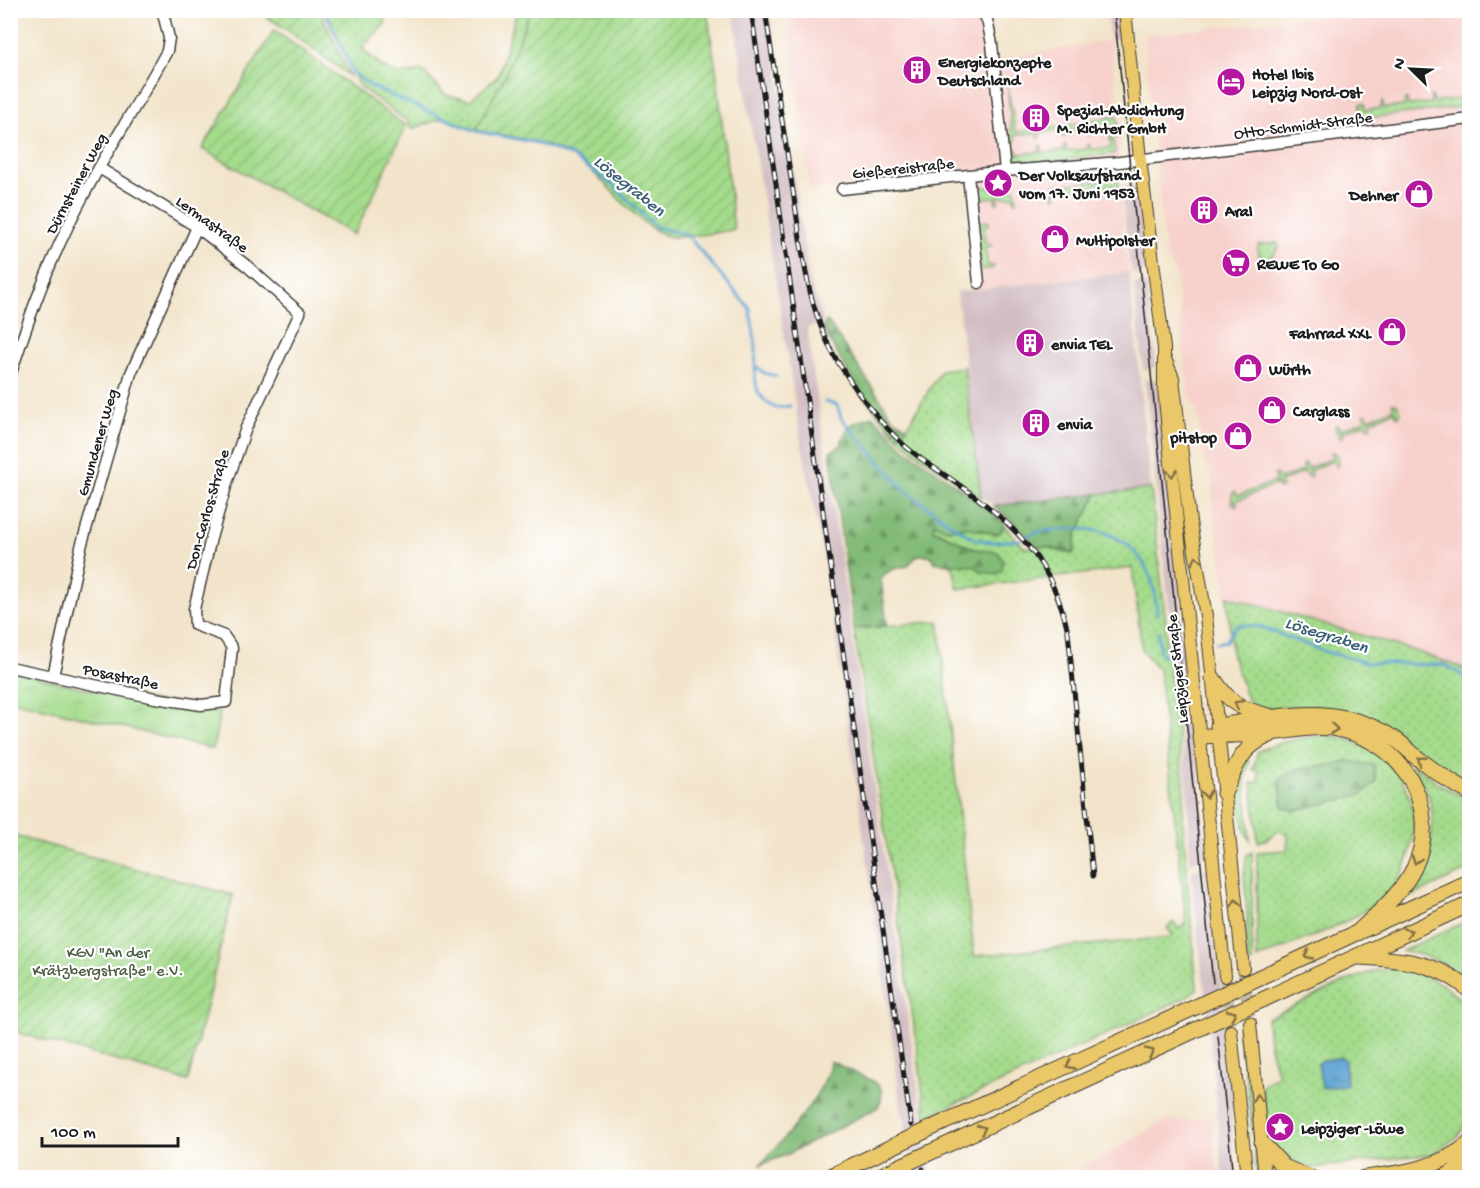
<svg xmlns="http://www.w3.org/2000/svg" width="1480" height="1188" font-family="'Gochi Hand',sans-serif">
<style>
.built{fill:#f7d0cb}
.industrial{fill:#d2bec2}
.grass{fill:url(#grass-dots);stroke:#607c54;stroke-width:1.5}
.forest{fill:url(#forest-firs);stroke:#506c4a;stroke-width:1.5}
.park{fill:url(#park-tufts);stroke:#607c54;stroke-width:1.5}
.garden{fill:url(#garden-furrows);stroke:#607c54;stroke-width:1.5}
.water{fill:url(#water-ripples);stroke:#3c5f76;stroke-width:1.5}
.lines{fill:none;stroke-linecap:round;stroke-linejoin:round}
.stream{stroke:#5ba2d1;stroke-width:3}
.major-tunnel{stroke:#c7bca7;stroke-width:12;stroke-dasharray:12 6;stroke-linecap:butt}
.minor-casing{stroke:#3c3a36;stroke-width:13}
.major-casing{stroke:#3c3a36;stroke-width:14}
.highway-casing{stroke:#3c3a36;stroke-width:17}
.minor{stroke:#fff;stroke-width:10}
.major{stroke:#eac769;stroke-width:12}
.highway{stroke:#eac769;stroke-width:15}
.tram{stroke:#1c1c1c;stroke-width:1.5}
.rail-casing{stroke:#1c1c1c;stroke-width:5}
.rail{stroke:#fff;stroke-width:3;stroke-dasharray:9;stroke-linecap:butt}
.highway-bridge-casing{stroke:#3c3a36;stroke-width:17;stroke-linecap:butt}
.highway-bridge{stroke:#eac769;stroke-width:15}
.oneway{stroke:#837242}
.labels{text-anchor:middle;stroke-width:4.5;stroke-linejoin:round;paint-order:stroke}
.poi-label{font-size:16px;font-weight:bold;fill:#1c1c1c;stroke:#fff;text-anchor:start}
.street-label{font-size:16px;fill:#1c1c1c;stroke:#fff}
.park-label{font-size:16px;fill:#4c5f43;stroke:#fff}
.water-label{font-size:18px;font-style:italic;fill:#3c5f76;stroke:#fff}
</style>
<defs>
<pattern id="grass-dots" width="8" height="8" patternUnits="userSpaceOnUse" patternTransform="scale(1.5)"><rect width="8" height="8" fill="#a4db8c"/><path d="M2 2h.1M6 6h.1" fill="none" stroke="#8dbb78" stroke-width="1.8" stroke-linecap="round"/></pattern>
<pattern id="forest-firs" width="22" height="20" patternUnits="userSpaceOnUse" patternTransform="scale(1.5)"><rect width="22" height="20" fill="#83bb78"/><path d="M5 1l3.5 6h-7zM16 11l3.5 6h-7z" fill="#6a9762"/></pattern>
<pattern id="park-tufts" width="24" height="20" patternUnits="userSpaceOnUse" patternTransform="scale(1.5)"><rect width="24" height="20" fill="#a4db8c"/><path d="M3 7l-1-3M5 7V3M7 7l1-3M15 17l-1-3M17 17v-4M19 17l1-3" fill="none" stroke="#8dbb78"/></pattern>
<pattern id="garden-furrows" width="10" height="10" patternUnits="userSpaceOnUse" patternTransform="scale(1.5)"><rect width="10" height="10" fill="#a4db8c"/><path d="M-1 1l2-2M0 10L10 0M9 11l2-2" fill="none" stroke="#8dbb78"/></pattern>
<pattern id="water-ripples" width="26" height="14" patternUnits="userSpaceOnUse" patternTransform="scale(1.5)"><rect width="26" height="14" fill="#5ba2d1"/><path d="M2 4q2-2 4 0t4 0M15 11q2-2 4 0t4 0" fill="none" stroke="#4a83a9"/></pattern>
</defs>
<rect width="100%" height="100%" fill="#fff"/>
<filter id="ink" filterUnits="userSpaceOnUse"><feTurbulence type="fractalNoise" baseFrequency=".0167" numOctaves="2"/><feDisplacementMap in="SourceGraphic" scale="12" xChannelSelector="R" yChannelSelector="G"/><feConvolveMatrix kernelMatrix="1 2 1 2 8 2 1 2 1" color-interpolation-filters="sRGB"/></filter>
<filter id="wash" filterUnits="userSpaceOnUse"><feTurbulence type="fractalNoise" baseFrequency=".008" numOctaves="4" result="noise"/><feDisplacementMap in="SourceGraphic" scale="24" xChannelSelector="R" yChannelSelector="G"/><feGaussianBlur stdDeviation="1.35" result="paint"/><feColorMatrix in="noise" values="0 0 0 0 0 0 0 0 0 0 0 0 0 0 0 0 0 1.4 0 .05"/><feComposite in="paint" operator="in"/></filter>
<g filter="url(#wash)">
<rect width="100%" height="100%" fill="#f2e4ca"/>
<path class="built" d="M787 11H981L994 61 1110 40 1122 137 1118 161 1124 244 1129 272 979 289 968 174 810 191Z
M1368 11H1469V670L1412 650 1227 596 1213 508V479L1205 465 1198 412 1188 390 1176 274 1165 253 1144 35Z
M1212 1118 1218 1177H1067L1163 1122Z"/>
<path class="industrial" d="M733 11H769L809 279 824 323 807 328 931 1177H912L905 1121 901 1109 892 1037 825 563 801 441Z
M1107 11H1117L1120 38 1110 40Z
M1138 185 1146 268 1142 273 1133 274 1129 260 1121 187Z
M1129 272 1151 489 1053 498 994 506 981 497 957 292Z
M1143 283 1147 285 1156 364 1153 368 1147 370 1143 369 1134 284Z
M1145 379 1157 380 1182 610 1170 618Z
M1170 627 1181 630 1184 633 1207 855 1190 863 1188 798Z
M1208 868 1233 1095 1232 1126 1236 1177H1223L1211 1046 1191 872 1195 869Z"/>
<path class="grass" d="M324 11H385V24L362 48C384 68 390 81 422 70L446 95 470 100 498 76 517 11H530L507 72 476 130 443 118 411 129 407 121 359 86Z
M1007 83 1016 132 1091 122 1092 120 1117 116 1119 138 1110 137 1109 128 1089 129V135H1087L1085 129 1065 131V137H1062L1061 131 1040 132V139L1038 138 1037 133 1016 135V141H1012Z
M1431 95 1434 102 1469 98V106L1360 119V104H1364L1365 110 1381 108 1382 101 1384 108 1404 106 1405 99H1407L1408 105 1431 103Z
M1110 139 1114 140 1115 153 1112 154C1090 156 1032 167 1014 158L1013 149H1017L1018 154 1040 152V146H1042V153L1064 151V145H1066V151L1087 149 1088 144H1090V149L1111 148Z
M1118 179 1119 187 1115 191 1113 185 1108 186 1107 191H1105L1104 186 1086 188V194H1084L1083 188 1056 191V197L1054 196V186Z
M974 185 1002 190 1015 189 1017 201H1015L1014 196 998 197V203H996L995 197 978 199 979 205 973 202Z
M989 221V225L984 226 985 243 991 244V247H985L988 265 994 266 992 269H981L975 222Z
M1278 243 1279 247 1270 259H1266L1259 256 1258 245Z
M964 367 981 497 922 457 898 437 907 427 941 370Z
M1392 403 1397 404 1401 413 1398 417 1394 411 1370 422 1372 427 1369 428 1366 423 1341 433 1343 438 1339 437 1335 427 1336 425H1338L1340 430 1365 420 1364 414H1367L1369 419 1394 408Z
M1331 452 1335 453 1339 462 1337 466 1333 461 1309 471 1311 476 1308 477 1305 472 1280 482 1282 487 1279 489 1277 484 1236 501 1237 506 1232 503V494L1235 491 1238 496 1276 481 1274 475 1277 474 1279 479 1304 470 1302 464 1305 463 1308 468 1333 458Z
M1151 489 1166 624V645L1184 783 1183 821 1187 876 1197 989 1185 998 926 1117 915 1032 854 629 939 621 974 956 1171 937 1173 935 1167 928 1173 922 1179 929 1186 923 1159 670 1142 650 1132 568 958 589 953 568 947 563 974 566 983 572 998 552 974 549 933 529V523L955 529 966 527 995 534 1000 532 1004 526 1025 548 1042 545 1065 553H1074L1076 536 1097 494Z
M1227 596 1412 650 1469 670V787L1334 710 1314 705 1267 709 1249 705 1232 655Z
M1325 735C1385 743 1426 787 1410 850 1406 866 1401 882 1388 894 1357 922 1296 942 1257 959V852L1287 850 1288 835 1279 831 1267 839 1258 842 1252 783 1259 782V771L1253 770 1258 751C1280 742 1300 737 1325 735Z
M1247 758 1249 762 1245 780 1250 840C1241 829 1238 791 1241 777 1242 771 1245 764 1247 758Z
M1411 762 1439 784 1469 800 1470 869 1406 899C1410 891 1416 883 1421 875 1432 852 1437 816 1427 792 1422 782 1416 772 1411 762Z
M1252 852V963L1247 964V912L1244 874 1247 855Z
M1469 920V980C1446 964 1430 955 1402 951Z
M1409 969C1435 979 1452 987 1469 1010V1120L1457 1137 1433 1154 1310 1168 1297 1163 1288 1155 1283 1160C1265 1132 1266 1117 1262 1085L1278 1075 1269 1043 1267 1019 1344 982 1376 970Z
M1244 1030 1260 1174 1259 1176 1257 1173 1247 1085 1238 1036 1237 1031Z"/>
<path class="forest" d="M827 321 893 418 907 427 898 437C867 404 842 367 823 327Z
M873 416 904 448 979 502 1003 523 1004 526 1000 533 995 534 966 527 947 529 934 523 933 529 974 549 998 552 1003 561 1002 570 997 574 983 572 974 566 939 563 935 562 930 555H918L907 566 893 569 883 575 881 580 887 626 854 629 830 452 841 446C845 424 853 423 873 416Z
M1097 494 1076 536 1074 553C1062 553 1048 544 1037 547L1021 529 994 506Z
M1347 761 1374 765 1376 782 1363 794 1294 811 1283 807 1279 780 1297 769 1326 766Z
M830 1061 875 1082 882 1090 881 1101 877 1108 788 1154 760 1165C780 1144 829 1089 830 1061Z"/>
<path class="park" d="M11 671 101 692 220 712 213 749 11 700Z"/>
<path class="garden" d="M256 11H320L350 76 280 25Z
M530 11H707L717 77 734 230C715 232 693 238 674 237 644 235 606 180 581 162 551 141 511 137 476 130L507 72Z
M274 30 406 126 354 235 202 149Z
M11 835 233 895 188 1081 11 1031Z"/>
<path class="water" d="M1341 1057 1345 1061 1347 1085 1345 1086 1322 1088 1318 1064 1319 1061Z"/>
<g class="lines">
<path class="stream" d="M325 10 353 73 372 87 453 122 479 132 534 142 571 156 613 185 656 227 687 235 750 309 756 347 755 378 758 392 765 401 772 406 777 408 790 406
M755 365 764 373 776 376
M825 402 837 405 841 418 906 491 955 527 975 539 993 542 1020 540
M1026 537C1037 530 1046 531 1058 530 1117 522 1155 553 1157 614
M1158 632 1160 652C1168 660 1175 656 1185 653
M1216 643 1226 641 1235 627 1239 625 1261 627 1323 651 1368 663 1444 665 1458 672 1470 682"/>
</g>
</g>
<g filter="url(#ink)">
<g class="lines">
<path class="major-tunnel" d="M1243 968 1250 1023
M1225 976 1231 1031"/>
<g class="minor-casing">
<path id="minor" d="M981 10 987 20 992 44 1005 171
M968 175 979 283
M842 189 1005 171 1120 162 1470 119
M10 376C27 324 44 275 68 226 97 165 135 110 167 51L169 38 163 13 164 10
M10 667 155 698 201 705 226 702 232 648 224 636 195 625 194 609 211 538 227 483 246 428 300 313 247 266 197 227 99 168
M53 676 81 547 131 373 197 227"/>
</g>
<g class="major-casing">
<path id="major" d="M1125 10 1140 159 1164 348V388L1172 474 1225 976
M1166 361 1173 378 1190 522 1206 616 1243 968
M1250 1023 1265 1178
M1231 1031 1247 1178"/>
</g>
<g class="highway-casing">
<path id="highway" d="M1213 678C1229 703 1240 709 1269 716
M1218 726C1284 717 1334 700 1395 739 1404 745 1411 753 1420 760 1436 772 1452 783 1470 793
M1200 736C1226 735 1252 735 1278 732 1297 730 1318 725 1337 729 1401 740 1443 806 1414 868 1401 894 1378 913 1357 933
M1224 793C1236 766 1241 746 1270 735
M1358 957C1399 959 1438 961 1470 991
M1260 977 1470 881
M1262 1000 1470 904
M925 1131 1200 1005
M1262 1143 1284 1167 1310 1178
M929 1153 1202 1027
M827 1178 902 1142
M876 1178 905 1164
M1364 1178C1403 1173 1439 1169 1470 1143
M1441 1178 1447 1176 1470 1161"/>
</g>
<use href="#minor" class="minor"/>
<use href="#major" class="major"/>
<use href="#highway" class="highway"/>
<path class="tram" d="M1114 10 1213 983
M1218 1036 1233 1178"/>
<g class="rail-casing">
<path id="rail" d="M751 10 911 1125
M765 10C774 69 783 127 792 185 802 247 806 313 841 367 859 395 879 422 903 444 920 460 940 471 958 484 1015 524 1053 562 1068 632L1093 876
M923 1169 925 1178"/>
</g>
<use href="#rail" class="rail"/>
<g class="highway-bridge-casing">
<path id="highway-bridge" d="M1200 1005 1260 977
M1202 1027 1262 1000
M902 1142 925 1131
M905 1164 929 1153"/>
</g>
<use href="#highway-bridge" class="highway-bridge"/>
</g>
<defs><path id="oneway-chevron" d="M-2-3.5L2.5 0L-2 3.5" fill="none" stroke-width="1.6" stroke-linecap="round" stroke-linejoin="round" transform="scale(1.5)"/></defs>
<g class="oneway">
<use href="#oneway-chevron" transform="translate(1172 473) rotate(84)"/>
<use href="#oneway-chevron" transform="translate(1197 560) rotate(-101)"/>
<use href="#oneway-chevron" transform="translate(1238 704) rotate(-149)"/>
<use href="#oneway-chevron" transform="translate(1334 729) rotate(7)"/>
<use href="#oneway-chevron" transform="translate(1421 760) rotate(-142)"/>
<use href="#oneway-chevron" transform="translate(1206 794) rotate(84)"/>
<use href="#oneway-chevron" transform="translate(1416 860) rotate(108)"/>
<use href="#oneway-chevron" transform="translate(1236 903) rotate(-96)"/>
<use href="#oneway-chevron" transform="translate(1408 932) rotate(-25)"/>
<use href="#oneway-chevron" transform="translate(1308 955) rotate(155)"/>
<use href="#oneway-chevron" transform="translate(1232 1014) rotate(-25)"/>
<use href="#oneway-chevron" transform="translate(1150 1052) rotate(-25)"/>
<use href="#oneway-chevron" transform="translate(1070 1065) rotate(155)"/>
<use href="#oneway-chevron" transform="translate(1257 1098) rotate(-96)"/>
<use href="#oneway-chevron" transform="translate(982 1129) rotate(-25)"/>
</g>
</g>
<defs>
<g id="building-disc" transform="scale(1.5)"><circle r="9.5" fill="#b5179e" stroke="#fff"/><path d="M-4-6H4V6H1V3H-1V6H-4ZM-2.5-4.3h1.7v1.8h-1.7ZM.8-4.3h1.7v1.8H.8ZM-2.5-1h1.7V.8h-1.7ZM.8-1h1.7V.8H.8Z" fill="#fff"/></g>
<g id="hotel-disc" transform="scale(1.5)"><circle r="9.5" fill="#b5179e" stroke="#fff"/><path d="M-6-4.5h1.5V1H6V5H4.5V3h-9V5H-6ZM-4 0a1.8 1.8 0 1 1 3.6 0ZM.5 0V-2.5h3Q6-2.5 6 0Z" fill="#fff"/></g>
<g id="sight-disc" transform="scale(1.5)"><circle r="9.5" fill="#b5179e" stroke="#fff"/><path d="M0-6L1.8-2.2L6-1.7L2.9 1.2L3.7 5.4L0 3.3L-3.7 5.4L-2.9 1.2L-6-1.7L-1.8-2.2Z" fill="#fff"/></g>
<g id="shop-disc" transform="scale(1.5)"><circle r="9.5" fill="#b5179e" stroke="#fff"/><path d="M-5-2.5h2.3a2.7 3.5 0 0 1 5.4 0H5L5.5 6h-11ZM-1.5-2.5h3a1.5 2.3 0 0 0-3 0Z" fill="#fff"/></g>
<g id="supermarket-disc" transform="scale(1.5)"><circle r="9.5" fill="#b5179e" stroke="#fff"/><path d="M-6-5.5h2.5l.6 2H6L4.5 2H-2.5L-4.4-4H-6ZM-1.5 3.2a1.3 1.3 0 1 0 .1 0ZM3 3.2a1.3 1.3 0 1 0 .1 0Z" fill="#fff"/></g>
</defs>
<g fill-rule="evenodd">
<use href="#building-disc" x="917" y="70"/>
<use href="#hotel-disc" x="1231" y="82"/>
<use href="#building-disc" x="1036" y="118"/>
<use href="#sight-disc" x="998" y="183"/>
<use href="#shop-disc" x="1419" y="194"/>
<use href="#building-disc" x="1204" y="210"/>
<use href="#shop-disc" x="1055" y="239"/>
<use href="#supermarket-disc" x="1236" y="263"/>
<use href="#shop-disc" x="1392" y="332"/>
<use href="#building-disc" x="1030" y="343"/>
<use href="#shop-disc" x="1248" y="368"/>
<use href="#shop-disc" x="1272" y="410"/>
<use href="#building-disc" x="1036" y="423"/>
<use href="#shop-disc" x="1238" y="436"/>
<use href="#sight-disc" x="1280" y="1127"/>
</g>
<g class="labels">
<g class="poi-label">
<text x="938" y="67">Energiekonzepte<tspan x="938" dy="18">Deutschland</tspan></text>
<text x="1252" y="79">Hotel Ibis<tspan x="1252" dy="18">Leipzig Nord-Ost</tspan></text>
<text x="1057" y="115">Spezial-Abdichtung<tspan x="1057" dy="18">M. Richter GmbH</tspan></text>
<text x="1019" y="180">Der Volksaufstand<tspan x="1019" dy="18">vom 17. Juni 1953</tspan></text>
<text x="1398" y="200" text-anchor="end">Dehner</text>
<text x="1225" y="216">Aral</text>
<text x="1076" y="245">Multipolster</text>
<text x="1257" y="269">REWE To Go</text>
<text x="1371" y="338" text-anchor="end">Fahrrad XXL</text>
<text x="1051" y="349">envia TEL</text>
<text x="1269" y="374">Würth</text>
<text x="1293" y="416">Carglass</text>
<text x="1057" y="429">envia</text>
<text x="1217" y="442" text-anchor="end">pitstop</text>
<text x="1301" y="1133">Leipziger -Löwe</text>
</g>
<g class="street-label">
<text transform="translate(1303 124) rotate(-7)" y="6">Otto-Schmidt-Straße</text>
<text transform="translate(903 167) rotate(-6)" y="6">Gießereistraße</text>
<text transform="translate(75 183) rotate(-62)" y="6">Dürnsteiner Weg</text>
<text transform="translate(213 223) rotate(36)" y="6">Lermastraße</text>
<text transform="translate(96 442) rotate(-74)" y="6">Gmundener Weg</text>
<text transform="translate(206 509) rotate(-74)" y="6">Don-Carlos-Straße</text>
<text transform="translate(1176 669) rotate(-96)" y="6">Leipziger Straße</text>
<text transform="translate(121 675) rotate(12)" y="6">Posastraße</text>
</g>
<g class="park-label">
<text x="108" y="957">KGV "An der<tspan x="108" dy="18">Krätzbergstraße" e.V.</tspan></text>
</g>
<g class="water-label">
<text transform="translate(630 185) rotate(39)" y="6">Lösegraben</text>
<text transform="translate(1327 634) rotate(18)" y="6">Lösegraben</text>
</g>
</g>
<rect width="1480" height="1188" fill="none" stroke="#fff" stroke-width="36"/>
<g transform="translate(1411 69) rotate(294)" stroke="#ffffff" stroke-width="4.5" paint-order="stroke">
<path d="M0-4.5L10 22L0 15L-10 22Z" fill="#1c1c1c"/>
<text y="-9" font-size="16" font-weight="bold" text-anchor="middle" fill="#1c1c1c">N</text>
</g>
<path d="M42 1137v9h136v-9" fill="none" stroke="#1c1c1c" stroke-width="3"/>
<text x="51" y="1137" font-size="18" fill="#1c1c1c" stroke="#ffffff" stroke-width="4.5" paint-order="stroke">100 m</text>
</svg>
